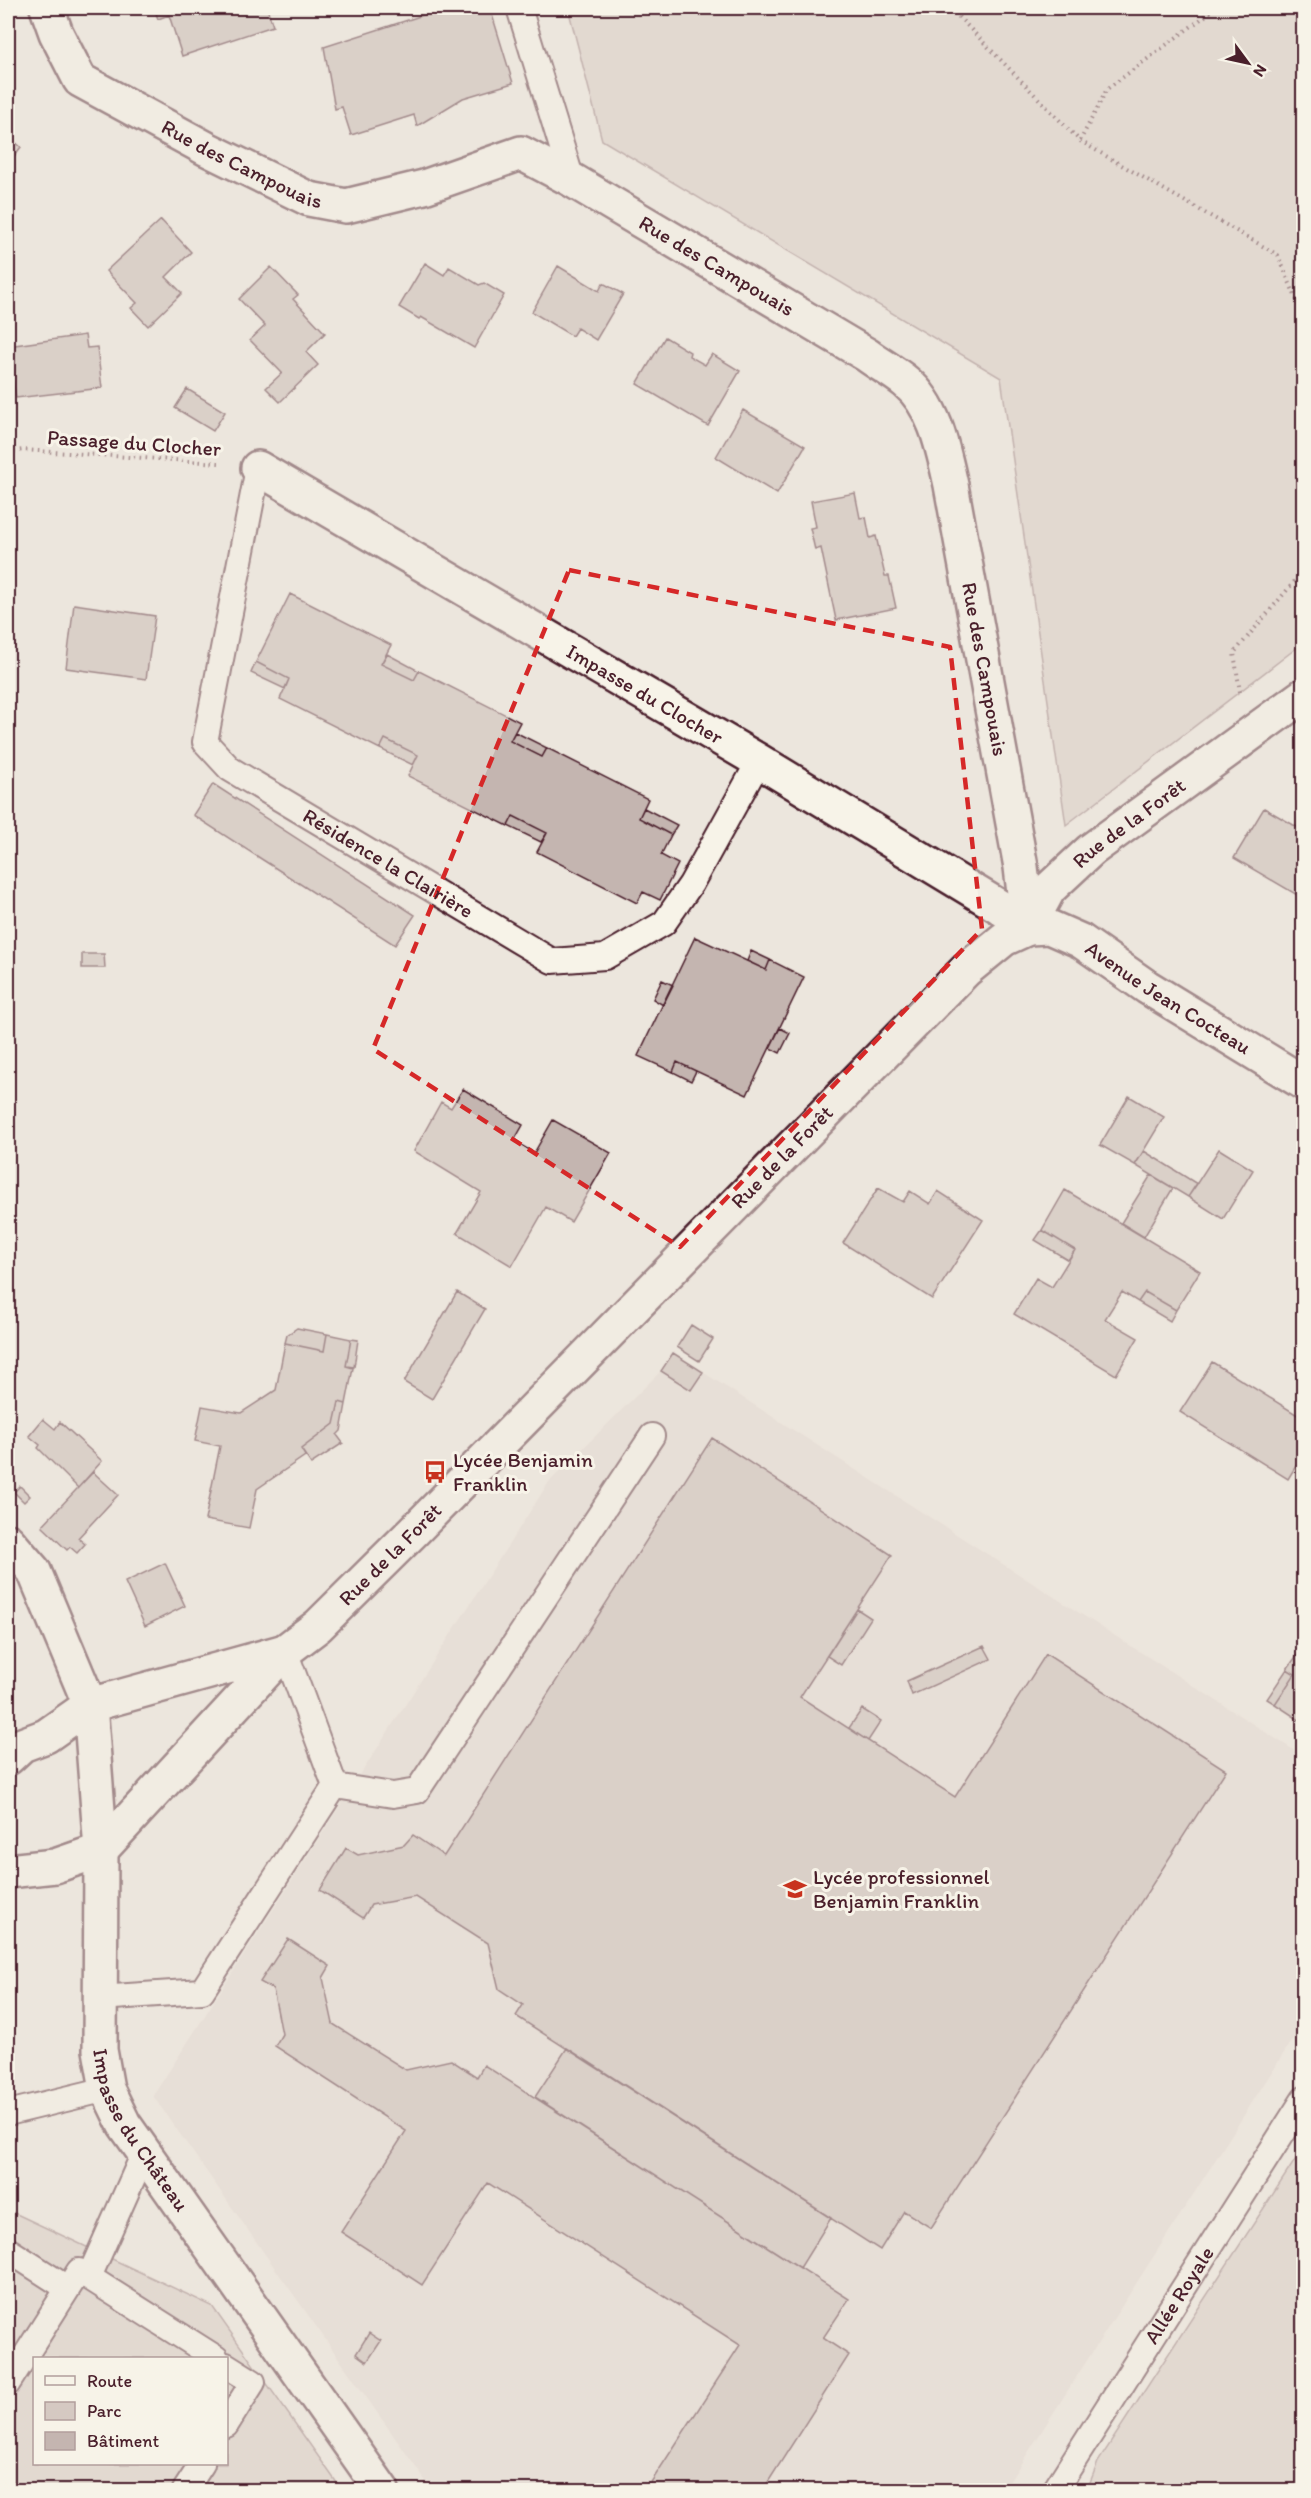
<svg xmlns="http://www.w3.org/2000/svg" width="1311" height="2498" font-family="Itim,sans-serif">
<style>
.built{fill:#e0d7d0}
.green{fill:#d5c9c2;stroke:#907476;stroke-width:1.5;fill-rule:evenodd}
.building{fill:#c4b5b0;stroke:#4a1f2b;stroke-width:1.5}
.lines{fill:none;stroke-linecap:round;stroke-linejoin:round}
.service-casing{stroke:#4a1f2b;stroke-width:28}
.minor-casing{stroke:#4a1f2b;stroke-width:38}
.path{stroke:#4a1f2b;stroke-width:4;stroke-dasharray:1.5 4.5;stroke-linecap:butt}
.service{stroke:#f7f3e8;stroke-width:24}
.minor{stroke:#f7f3e8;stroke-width:33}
.marked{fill:none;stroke:#d62828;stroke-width:4.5;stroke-dasharray:12 8;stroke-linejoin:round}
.labels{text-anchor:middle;stroke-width:6;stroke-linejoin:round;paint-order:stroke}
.street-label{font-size:21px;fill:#4a1f2b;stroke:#f7f3e8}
.poi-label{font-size:21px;fill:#4a1f2b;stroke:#f7f3e8;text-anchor:start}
</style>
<rect width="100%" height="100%" fill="#ece6dd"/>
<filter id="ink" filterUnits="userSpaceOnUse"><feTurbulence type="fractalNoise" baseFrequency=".0167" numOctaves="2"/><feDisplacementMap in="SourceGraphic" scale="12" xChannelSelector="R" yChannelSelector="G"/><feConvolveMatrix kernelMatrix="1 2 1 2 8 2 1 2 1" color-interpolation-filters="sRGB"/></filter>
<g filter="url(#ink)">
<path class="built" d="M673 1353 1303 1756V2023L1004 2490H432L153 2096 549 1482 661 1371Z"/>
<path class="green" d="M568 8H1303V643L1066 825 1001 378 602 140Z
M1303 2148V2490H1087L1098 2462Z
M8 2210 212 2306 342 2490H8ZM34 2358H226V2464H34Z"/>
<path class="building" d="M154 8H267L273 26 182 56 169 15 158 19Z
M445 8H490L513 83 463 98 417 126 414 115 351 135 342 107 335 109 324 47Z
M8 136 21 147 8 164Z
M161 220 191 252 166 277 182 293 148 326 131 308 137 303 106 271Z
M425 263 444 275 449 267 479 285 484 283 504 295 474 348 421 317 419 319 399 307Z
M558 266 599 291 603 283 623 294 596 340 577 328 572 336 532 312Z
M271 267 298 295 293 299 325 333 306 352 318 365 280 402 266 388 282 373 250 340 265 326 239 299Z
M85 335 87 348 97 347 102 388 16 398 8 346Z
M665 337 690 352 689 356 705 365 712 354 740 371 708 426 637 384Z
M187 389 225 412 213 431 175 408Z
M743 410 805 446 777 494 716 457Z
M855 493 860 518 866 517 870 538 876 536 885 576H889L896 608 836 620 821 548 815 550 810 528 816 527 811 501Z
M290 594 391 645 381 664 414 680 419 671 520 722 510 741 542 757 547 748 648 799 639 818 671 835 661 855 678 864 660 900 643 892 637 903 537 852 547 833 513 816 508 826 408 776 418 755 385 739 380 749 280 699 289 679 256 662Z
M74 604 155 616 146 679 66 668Z
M387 654 419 671 414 680 381 664Z
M256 662 289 679 285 689 251 673Z
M515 732 547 748 542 757 510 741Z
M385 739 418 755 413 765 380 749Z
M213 784 415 915 395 945 193 815Z
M644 808 677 825 671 835 639 818Z
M1264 808 1304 831V899L1234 858Z
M513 816 547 833 541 842 508 826Z
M695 937 766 970 770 960 804 977 747 1095 677 1062 673 1072 638 1056Z
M751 951 770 960 766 970 747 961Z
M82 954H104L105 968H82Z
M662 980 673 985 663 1005 653 999Z
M780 1028 790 1033 780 1053 770 1048Z
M677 1062 696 1071 691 1081 673 1072Z
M463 1089 523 1125 514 1141 534 1153 553 1120 611 1153 571 1222 546 1207 512 1266 457 1233 481 1192 414 1151 441 1102 451 1108Z
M1129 1096 1164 1117 1135 1165 1100 1145Z
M1219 1149 1253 1170 1223 1219 1188 1197Z
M1144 1151 1197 1184 1188 1197 1135 1165Z
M1151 1175 1173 1188 1144 1237 1121 1223Z
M878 1188 903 1202 910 1191 930 1204 938 1191 983 1220 932 1299 843 1243Z
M1065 1190 1200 1271 1176 1310 1145 1292 1138 1302 1122 1292 1105 1319 1138 1338 1116 1375 1014 1314 1036 1278 1052 1287 1075 1250 1042 1230Z
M1042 1230 1075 1250 1068 1260 1035 1240Z
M457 1292 485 1309 432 1399 404 1382Z
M1145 1292 1176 1310 1170 1321 1138 1302Z
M691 1325 713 1339 699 1361 677 1347Z
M297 1328 327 1334 324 1351 285 1343 287 1335Z
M327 1334 351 1339 346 1366 353 1368 346 1404 339 1402 334 1424 301 1449 305 1456 257 1489 249 1528 205 1520 220 1446 195 1441 202 1406 241 1413 276 1390 285 1343 324 1351Z
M351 1339 358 1340 354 1367 346 1366Z
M673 1353 703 1372 691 1390 661 1371Z
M1212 1362 1304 1419V1453L1288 1479 1180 1412Z
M339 1402 346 1404 341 1431 337 1435 343 1443 311 1464 301 1449 334 1424Z
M43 1419 55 1429 60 1422 102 1461 78 1488 38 1448 40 1445 29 1436Z
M712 1438 892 1555 800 1697 955 1797 1046 1654 1226 1770 931 2228 904 2211 880 2250 516 2016 523 2005 499 1989 488 1943 416 1897 371 1905 363 1918 320 1890 346 1848 358 1855 404 1845 413 1835 444 1856Z
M93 1472 118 1495 78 1538 85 1544 77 1553 70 1547 67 1550 42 1526Z
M20 1486 30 1496 24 1502 14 1492Z
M165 1563 185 1606 145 1626 125 1582Z
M857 1609 871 1618 841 1665 827 1656Z
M984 1646 991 1659 912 1695 907 1681Z
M1298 1654 1304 1658V1723L1275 1704 1295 1674 1287 1669Z
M1287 1669 1295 1674 1275 1704 1267 1699Z
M862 1709 881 1721 868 1741 849 1728Z
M288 1939 330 1966 323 1978 333 2024 406 2070 451 2060 477 2077 484 2065 849 2299 823 2338 849 2355 763 2490H646L740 2345 488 2183 422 2285 341 2232 406 2131 275 2046 282 2034 273 1989 260 1982Z
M567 2048 831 2218 800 2268 535 2097Z
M369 2333 381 2341 367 2362 356 2354Z"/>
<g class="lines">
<g class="service-casing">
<g id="service">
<path d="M519 8 572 180"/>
<path id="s1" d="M258 468 205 742 230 769 552 961 605 957 664 923 691 884 759 761"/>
<path d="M335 1786 393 1795 417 1791 652 1436"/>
<path d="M99 1998 202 1991 335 1786 285 1651"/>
<path d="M8 2113 107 2089"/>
<path d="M8 2250 67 2288"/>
<path d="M89 2277 144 2153"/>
<path d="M226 2365 253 2382 226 2425"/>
<path d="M8 2383 79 2271 216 2358"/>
<path d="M185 2490 202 2464"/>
<path id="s2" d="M1055 2490 1304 2099"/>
</g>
</g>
<g class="minor-casing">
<g id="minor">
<path id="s3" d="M47 8 56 33 80 80 207 149 309 199 346 206 424 187 521 153 572 180 867 355C879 364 894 372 906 382 935 406 943 449 951 485L1021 867 1028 928"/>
<path id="s4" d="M258 468 759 761 1000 907 1028 928"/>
<path id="s5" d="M1028 928 1049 927 1081 941 1147 987 1304 1083"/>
<path id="s6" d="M8 1541 34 1571 90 1705 101 1850 100 2050 107 2089 124 2124 382 2490"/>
<path d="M8 1758 22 1745 46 1736 90 1705 285 1651"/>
<path id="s7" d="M8 1871 55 1866 101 1850 285 1651 318 1626 414 1531 966 970 1004 939 1028 928 1049 889 1091 850 1304 695"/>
</g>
</g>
<path class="path" d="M950 8 1080 141 1278 255 1304 317
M1080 141 1107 89 1216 8
M8 452 23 450 219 463
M1240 692 1234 653 1299 576 1304 507"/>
<use href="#service" class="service"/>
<use href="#minor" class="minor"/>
</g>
</g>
<path d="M0 0H1311V2498H0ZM569 570 950 647 982 929 680 1247 373 1049Z" fill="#ece6dd" fill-opacity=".55" fill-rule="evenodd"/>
<path class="marked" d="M569 570 950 647 982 929 680 1247 373 1049Z"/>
<defs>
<g id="bus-bare" transform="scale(1.8)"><path d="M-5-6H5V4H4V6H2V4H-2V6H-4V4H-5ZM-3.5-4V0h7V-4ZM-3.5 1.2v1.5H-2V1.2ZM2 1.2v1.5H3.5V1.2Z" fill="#c8321e" stroke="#f7f3e8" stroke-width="2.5" paint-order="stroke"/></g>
<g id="school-bare" transform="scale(1.8)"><path d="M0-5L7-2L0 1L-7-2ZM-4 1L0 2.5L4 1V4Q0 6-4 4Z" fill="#c8321e" stroke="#f7f3e8" stroke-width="2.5" paint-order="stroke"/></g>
</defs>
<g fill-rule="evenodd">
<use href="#bus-bare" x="435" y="1472"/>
<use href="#school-bare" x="795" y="1889"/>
</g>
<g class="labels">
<g class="street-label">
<text dy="7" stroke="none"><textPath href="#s3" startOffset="262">Rue des Campouais</textPath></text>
<text dy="7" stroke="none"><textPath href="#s3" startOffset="784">Rue des Campouais</textPath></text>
<text transform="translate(134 443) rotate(4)" y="7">Passage du Clocher</text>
<text dy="7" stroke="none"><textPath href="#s3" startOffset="1308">Rue des Campouais</textPath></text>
<text dy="7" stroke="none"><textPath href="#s4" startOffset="448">Impasse du Clocher</textPath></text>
<text dy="7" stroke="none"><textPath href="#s7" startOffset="1554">Rue de la Forêt</textPath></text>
<text dy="7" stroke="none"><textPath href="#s1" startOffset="500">Résidence la Clairière</textPath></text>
<text dy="7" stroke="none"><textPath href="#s5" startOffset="160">Avenue Jean Cocteau</textPath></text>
<text dy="7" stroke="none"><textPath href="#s7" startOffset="1068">Rue de la Forêt</textPath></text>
<text dy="7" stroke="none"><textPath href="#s7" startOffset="510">Rue de la Forêt</textPath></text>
<text dy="7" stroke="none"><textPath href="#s6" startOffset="621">Impasse du Château</textPath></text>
<text dy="7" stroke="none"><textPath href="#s2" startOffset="231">Allée Royale</textPath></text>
</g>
<g class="poi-label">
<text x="453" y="1467">Lycée Benjamin<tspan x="453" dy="24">Franklin</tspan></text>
<text x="813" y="1884">Lycée professionnel<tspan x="813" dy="24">Benjamin Franklin</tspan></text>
</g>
</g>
<rect width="1311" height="2498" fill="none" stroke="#f7f3e8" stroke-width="30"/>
<rect x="15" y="15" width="1281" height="2468" fill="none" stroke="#4a1f2b" stroke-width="2" filter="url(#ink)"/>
<rect x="33" y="2357" width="195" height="108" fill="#f7f3e8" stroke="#b29e9c" stroke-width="1.5"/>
<rect x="45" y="2376" width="30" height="9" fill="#f7f3e8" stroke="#b29e9c" stroke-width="1.5"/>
<text x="87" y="2387" font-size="18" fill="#4a1f2b">Route</text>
<rect x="45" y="2402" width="30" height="18" fill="#d5c9c2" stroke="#b29e9c" stroke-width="1.5"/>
<text x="87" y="2417" font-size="18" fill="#4a1f2b">Parc</text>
<rect x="45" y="2432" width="30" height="18" fill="#c4b5b0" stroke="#b29e9c" stroke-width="1.5"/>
<text x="87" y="2447" font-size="18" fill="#4a1f2b">Bâtiment</text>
<g transform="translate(1248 63) rotate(123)" stroke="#f7f3e8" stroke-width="4.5" paint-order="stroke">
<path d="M0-4.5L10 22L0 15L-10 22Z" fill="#4a1f2b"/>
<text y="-9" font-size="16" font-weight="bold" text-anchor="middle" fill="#4a1f2b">N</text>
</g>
</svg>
